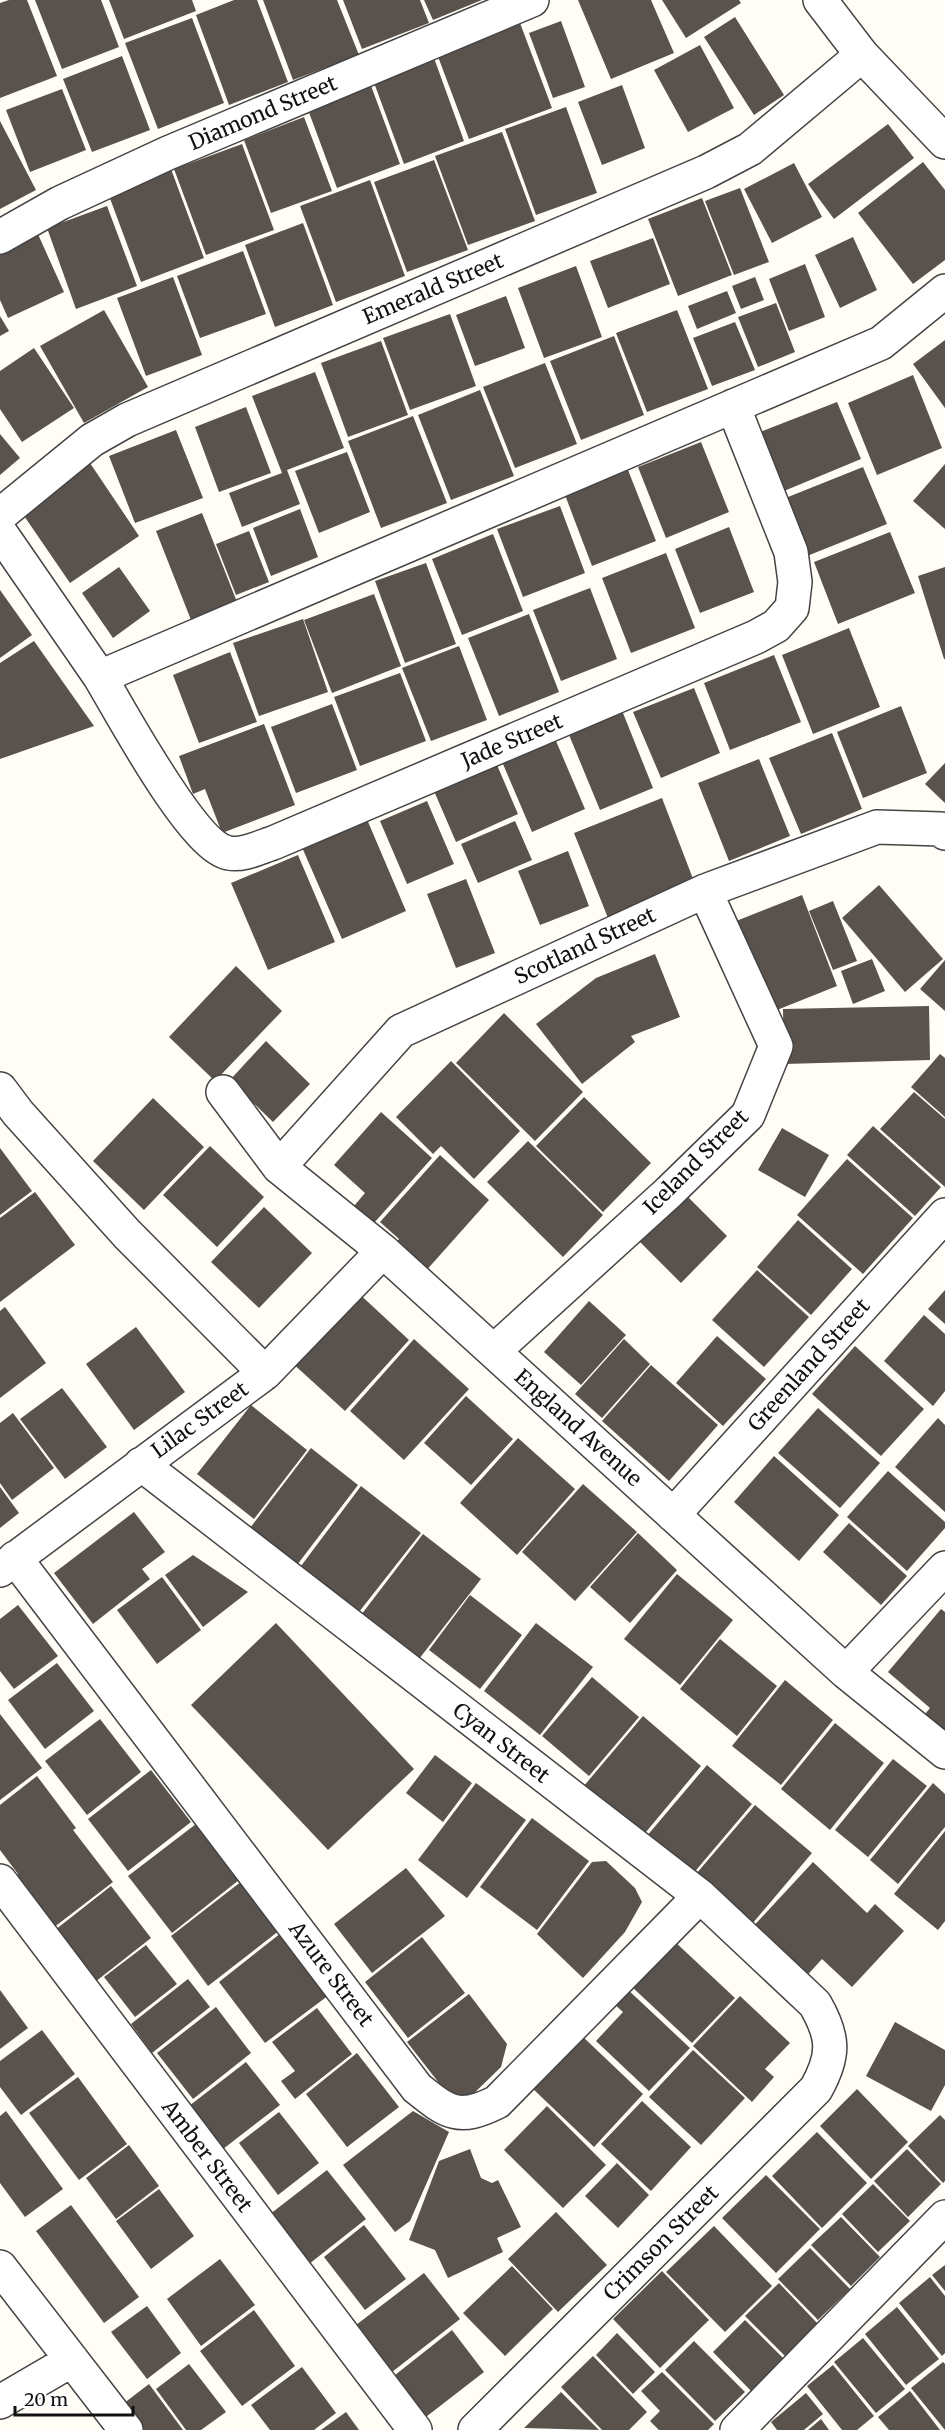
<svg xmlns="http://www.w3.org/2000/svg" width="945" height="2430" font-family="Merriweather,serif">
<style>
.building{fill:#5a524d}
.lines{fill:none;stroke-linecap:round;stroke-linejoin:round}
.minor-casing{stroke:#444;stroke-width:36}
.minor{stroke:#fff;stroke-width:33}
.labels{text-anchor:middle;stroke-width:6;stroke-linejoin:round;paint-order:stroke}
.street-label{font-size:21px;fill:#111;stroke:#fff}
</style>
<rect width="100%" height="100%" fill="#fffdf5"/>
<path class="building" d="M9 0H27L57 76 0 98V3Z
M35 0H101L119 47 62 69Z
M109 0H192L196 11 124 39Z
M234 0H257L288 82 229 105 196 15Z
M263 0H337L359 55 293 80Z
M343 0H420L429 23 362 49Z
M424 0H482L433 20Z
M578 0H651L674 53 611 79Z
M662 0H739L741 3 686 38Z
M735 17 784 95 754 115 704 37Z
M192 18 224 103 158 129 125 43Z
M561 21 585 87 553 98 529 33Z
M520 23 552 108 469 139 437 54Z
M700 45 734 108 688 132 654 70Z
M122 56 150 130 92 152 63 79Z
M434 58 464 141 404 164 373 80Z
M370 83 400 164 337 188 307 107Z
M622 85 645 148 602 165 578 102Z
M62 89 86 150 30 172 6 110Z
M566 107 597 193 536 215 505 129Z
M304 117 332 191 271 213 244 140Z
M0 121 36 190 0 209Z
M888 124 914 158 834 219 808 184Z
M502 132 535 221 468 245 435 156Z
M242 144 274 230 206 255 174 169Z
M434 160 468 250 407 272 374 182Z
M923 162 945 190V260L913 284 858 213Z
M794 163 822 217 772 243 744 189Z
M171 169 204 258 141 282 108 193Z
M370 180 405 276 336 302 300 206Z
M740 188 769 262 734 275 705 201Z
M702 198 732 275 678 296 648 219Z
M107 206 137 286 76 309 47 228Z
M303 223 333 305 275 327 245 245Z
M37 232 64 292 8 318 0 300V249Z
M853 237 877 290 840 308 815 255Z
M653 238 670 284 608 308 590 261Z
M243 251 266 314 200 338 177 276Z
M805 264 825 317 789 331 769 279Z
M576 266 602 337 544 358 518 288Z
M173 277 202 355 146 376 117 298Z
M755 277 764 300 741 309 732 286Z
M727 291 736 313 697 329 688 306Z
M506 296 525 348 475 366 456 315Z
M776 303 795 352 758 367 738 317Z
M104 310 148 387 84 423 40 346Z
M677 310 708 389 647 412 616 333Z
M450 314 476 386 410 410 383 338Z
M0 316 9 331 0 336Z
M735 322 755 370 712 386 693 338Z
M614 336 644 415 581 440 550 361Z
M945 340V408L913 364Z
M381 341 408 415 348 437 321 363Z
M34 348 74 408 22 442 0 409V371Z
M545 363 577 444 515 468 483 387Z
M315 372 344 448 287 470 300 504 242 527 229 493 282 473 252 396Z
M913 375 942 448 877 475 848 403Z
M480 390 514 476 451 500 418 415Z
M837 402 861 459 784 491 760 432Z
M246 407 271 473 219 492 195 427Z
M413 416 447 503 381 528 348 441Z
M176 430 203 498 135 523 109 456Z
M0 434 20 458 0 475Z
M701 442 729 512 666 538 638 467Z
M347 452 370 512 319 533 295 471Z
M90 463 139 536 70 583 20 510Z
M945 464V529L913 501Z
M863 467 887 524 807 556 783 499Z
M628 470 656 541 592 566 565 495Z
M560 506 585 573 523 597 497 529Z
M300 509 318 557 271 576 253 528Z
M202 513 237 602 191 620 156 531Z
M729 527 754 592 700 613 675 549Z
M249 531 269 582 236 595 216 544Z
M890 532 915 593 838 624 814 562Z
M493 534 523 611 462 635 432 559Z
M666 553 695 628 631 653 602 578Z
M426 563 456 644 405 663 375 581Z
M119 567 150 611 113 638 82 593Z
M945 567V659H944L918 576Z
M590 588 617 659 561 681 533 610Z
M0 590 32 635 0 658Z
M374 594 401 666 332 693 304 620Z
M529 614 559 692 499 716 468 638Z
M303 619 328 692 259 716 233 643Z
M849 628 880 707 813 734 782 655Z
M34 641 94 726 0 759V663Z
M459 646 487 720 431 741 402 668Z
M230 652 257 722 199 743 173 675Z
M774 655 801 722 730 750 704 683Z
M400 673 426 741 360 766 334 697Z
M694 688 720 753 661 778 633 712Z
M332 704 357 770 296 793 271 727Z
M901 706 927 773 863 798 837 732Z
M621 708 653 788 600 810 567 730Z
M264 724 295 805 222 833 205 789 193 794 179 756Z
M832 733 862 809 801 834 769 758Z
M556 741 585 809 532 832 503 764Z
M759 759 790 836 729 861 698 783Z
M945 763V803L925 784Z
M497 765 518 814 456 842 434 791Z
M662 798 695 884 608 918 574 833Z
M427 801 454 864 407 884 380 821Z
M366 817 406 911 342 939 301 845Z
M515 821 532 860 478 883 461 844Z
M568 851 589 906 540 925 518 871Z
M298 855 335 942 268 970 231 883Z
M466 879 495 953 456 968 427 894Z
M879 885 943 959 905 992 842 918Z
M802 895 837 986 772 1012 736 921Z
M833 901 857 961 833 970 809 911Z
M655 954 680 1017 631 1036 635 1042 582 1084 536 1024 596 978Z
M872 959 885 991 853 1004 841 971Z
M945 960V1011L920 989Z
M236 966 282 1011 215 1081 169 1037Z
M929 1006 930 1060 784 1064 783 1009Z
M504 1013 583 1092 535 1141 456 1063Z
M266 1041 310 1084 273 1122 230 1080Z
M940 1054 945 1058V1117L911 1087Z
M451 1061 520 1131 474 1179 441 1146 433 1154 396 1117Z
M914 1092 945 1119V1187L880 1129Z
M584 1097 651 1163 603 1212 536 1146Z
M153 1098 204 1147 144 1210 93 1161Z
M381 1112 432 1158 374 1223 354 1206 365 1193 334 1165Z
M873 1126 941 1187 915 1216 847 1155Z
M782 1128 829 1155 805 1197 758 1170Z
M528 1141 603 1215 563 1257 487 1182Z
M210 1146 264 1197 217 1247 163 1195Z
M0 1148 32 1191 0 1215Z
M440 1155 489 1200 424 1273 393 1246 399 1239 380 1222Z
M847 1159 913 1218 863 1274 797 1215Z
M35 1192 75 1245 0 1302V1218Z
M685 1194 727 1236 681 1283 639 1241Z
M264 1207 312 1253 259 1308 211 1262Z
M798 1220 852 1269 811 1315 757 1267Z
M757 1270 809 1317 764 1367 712 1320Z
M354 1289 409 1340 345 1411 290 1361Z
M945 1290V1324L928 1309Z
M589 1301 626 1335 581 1385 544 1352Z
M5 1307 46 1363 0 1398V1311Z
M924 1315 945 1334V1391L933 1406 884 1361Z
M136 1327 185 1392 134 1430 86 1364Z
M717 1336 766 1379 723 1426 676 1383Z
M414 1339 469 1389 404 1460 350 1411Z
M624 1339 650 1364 602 1418 575 1394Z
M855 1346 924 1409 881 1456 812 1394Z
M651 1365 718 1425 669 1481 602 1421Z
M62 1388 107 1447 65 1479 20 1419Z
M466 1396 513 1439 471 1485 424 1443Z
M251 1405 307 1450 254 1519 197 1474Z
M818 1408 880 1463 840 1508 778 1453Z
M13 1413 54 1468 12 1500 0 1483V1423Z
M938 1418 945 1425V1512L895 1467Z
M518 1438 575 1489 517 1555 460 1503Z
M311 1448 358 1485 297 1565 250 1528Z
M774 1456 839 1515 799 1561 734 1502Z
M888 1471 945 1522V1528L907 1571 847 1517Z
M583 1484 637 1532 575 1601 522 1552Z
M361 1486 421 1533 359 1612 301 1566Z
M0 1487 19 1513 0 1528Z
M134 1512 165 1552 142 1569 150 1579 93 1624 54 1573Z
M849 1523 907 1576 881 1605 823 1552Z
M638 1533 677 1570 630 1623 590 1587Z
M423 1534 481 1579 419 1659 361 1615Z
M193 1555 248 1592 203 1627 165 1575Z
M677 1574 733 1620 680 1685 624 1639Z
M162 1577 201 1630 157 1664 117 1610Z
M470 1595 522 1635 480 1689 429 1650Z
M18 1605 58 1656 14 1689 0 1671V1619Z
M941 1609 945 1612V1735L921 1719 930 1708 888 1672Z
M276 1623 414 1769 328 1850 191 1705Z
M536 1623 593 1667 540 1735 484 1691Z
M720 1639 777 1686 737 1736 680 1689Z
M57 1663 94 1711 45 1749 8 1700Z
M592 1677 639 1717 589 1776 542 1736Z
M785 1680 833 1720 781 1785 732 1746Z
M0 1714 42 1768 0 1800Z
M643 1716 701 1766 641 1838 583 1787Z
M100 1719 141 1772 87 1815 45 1761Z
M835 1723 884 1763 830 1830 781 1789Z
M435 1755 472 1783 443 1822 406 1793Z
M893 1759 927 1786 868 1857 835 1830Z
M707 1765 752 1804 692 1875 646 1837Z
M151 1770 191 1822 128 1871 88 1819Z
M37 1776 76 1828 73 1830 113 1882 53 1928 14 1877 18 1874 0 1850V1805Z
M476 1783 526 1820 467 1898 418 1860Z
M933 1783 945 1794V1827L898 1884 870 1860Z
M755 1805 812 1853 747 1930 690 1881Z
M532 1818 589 1861 537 1930 480 1887Z
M196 1824 239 1880 172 1933 128 1876Z
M945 1831V1921L938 1930 894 1894Z
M606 1861 635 1888 642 1902 625 1932 583 1978 537 1934 592 1862Z
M813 1862 867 1913 875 1904 904 1931 852 1987 822 1959 802 1981 749 1931Z
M406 1868 445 1916 372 1973 334 1924Z
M242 1881 280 1930 208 1986 171 1936Z
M111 1886 151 1938 95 1982 55 1930Z
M281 1933 329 1995 265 2043 219 1982Z
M422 1937 465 1993 408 2038 365 1982Z
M673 1940 735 1998 692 2043 631 1986Z
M146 1945 177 1984 135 2017 104 1977Z
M188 1979 210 2007 152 2053 131 2024Z
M625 1987 690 2048 649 2091 596 2041 623 2012 612 2002Z
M0 1990 28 2028 0 2049Z
M469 1994 507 2044 501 2067 465 2102 446 2092 407 2042Z
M740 1996 790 2043 765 2069 774 2077 752 2102 693 2046Z
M216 2007 251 2053 193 2099 157 2053Z
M317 2008 352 2054 295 2099 281 2081 295 2071 272 2042Z
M895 2022 945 2050V2085L931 2111 866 2076Z
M42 2030 75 2074 21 2115 0 2087V2061Z
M581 2035 643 2094 594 2147 531 2087Z
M693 2050 745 2098 701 2145 649 2097Z
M357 2053 399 2107 347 2147 306 2094Z
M246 2062 280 2105 223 2149 189 2106Z
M78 2077 127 2144 79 2180 29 2113Z
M857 2089 908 2142 871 2179 820 2126Z
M642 2101 691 2147 651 2191 601 2144Z
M547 2106 606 2165 563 2208 504 2150Z
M6 2111 63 2189 25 2217 0 2183V2116Z
M413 2111 449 2132 410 2221 395 2232 343 2165Z
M279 2112 319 2163 278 2195 239 2143Z
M940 2115 945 2120V2181L943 2183 908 2146Z
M817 2132 867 2183 822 2228 772 2176Z
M129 2145 159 2186 116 2219 86 2178Z
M470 2149 481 2178 492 2183 498 2180 521 2227 497 2238 503 2252 448 2278 435 2250 409 2240 439 2161Z
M907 2149 941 2184 908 2217 874 2181Z
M617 2163 649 2195 618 2228 585 2196Z
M327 2170 366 2219 304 2268 265 2218Z
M766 2175 820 2229 776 2273 722 2218Z
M873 2184 910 2221 878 2252 842 2214Z
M159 2189 194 2236 151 2269 116 2221Z
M71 2205 139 2297 104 2323 36 2231Z
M556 2212 607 2265 558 2312 508 2259Z
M841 2217 880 2257 851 2286 811 2245Z
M364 2225 406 2279 365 2310 324 2257Z
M714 2226 772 2286 725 2332 666 2272Z
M810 2248 850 2289 818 2320 778 2279Z
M220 2259 255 2305 201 2346 167 2299Z
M945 2265V2291L932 2275Z
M512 2266 553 2309 505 2356 463 2313Z
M662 2271 709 2320 660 2368 613 2319Z
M424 2273 460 2319 392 2372 356 2325Z
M930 2277 945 2296V2353L942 2356 899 2303Z
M779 2283 819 2325 786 2357 745 2316Z
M147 2306 181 2353 147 2379 111 2332Z
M897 2307 939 2359 906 2385 865 2334Z
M254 2310 295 2366 242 2406 200 2351Z
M745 2320 788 2363 755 2395 713 2352Z
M452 2330 484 2372 422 2420 390 2379Z
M617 2333 655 2372 633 2394 596 2355Z
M863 2338 905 2389 876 2413 834 2362Z
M694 2341 745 2392 715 2421 665 2370Z
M593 2356 647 2412 629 2430H602L561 2387Z
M943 2362 945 2364V2430L911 2388Z
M189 2364 226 2412 201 2430H186L156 2389Z
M833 2365 874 2416 857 2430H842L807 2386Z
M302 2367 336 2413 314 2430H270L251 2405Z
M662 2372 714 2424 708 2430H659L650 2421 660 2411 641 2391Z
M149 2384 183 2430H136L119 2407Z
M910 2391 940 2430H889L878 2417Z
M561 2392 599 2430 524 2428Z
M806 2393 823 2414 804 2430H777L771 2422Z
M346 2412 359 2430H321Z
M821 2419 829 2430H808Z"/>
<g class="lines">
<g class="minor-casing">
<path id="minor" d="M820 0 862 55 945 142
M0 237 60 203 168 153 532 0
M0 515 92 440 127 420 706 172 750 149 862 55
M0 532 100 677 881 343 945 291
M100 677C121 712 193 847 229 853 243 856 260 847 273 843L756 637 776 626 792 608 795 582 791 552 733 406
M0 1089 18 1113 127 1234 265 1373
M223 1092 279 1167 383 1251 846 1672 945 1752
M279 1167 401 1031 705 891 877 827 941 829 945 833
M494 1351 669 1192 748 1115 776 1046 705 891
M141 1464 700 1896 815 2004C834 2037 835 2055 816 2089L475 2430
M673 1515 945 1215
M15 1558 417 2088C448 2113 459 2121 497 2102L700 1896
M0 1570 265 1373 383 1251
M846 1672 945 1568
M0 1881 415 2430
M0 2267 126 2430
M0 2402 72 2360
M737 2430 945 2217"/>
</g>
<use href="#minor" class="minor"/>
</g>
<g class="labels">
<g class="street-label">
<text transform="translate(263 113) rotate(-23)" y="7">Diamond Street</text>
<text transform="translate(433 289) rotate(-23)" y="7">Emerald Street</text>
<text transform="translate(512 741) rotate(-23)" y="7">Jade Street</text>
<text transform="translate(585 946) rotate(-25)" y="7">Scotland Street</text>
<text transform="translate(696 1162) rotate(-45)" y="7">Iceland Street</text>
<text transform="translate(809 1365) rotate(-48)" y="7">Greenland Street</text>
<text transform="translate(200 1420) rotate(-36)" y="7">Lilac Street</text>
<text transform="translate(578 1428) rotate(42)" y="7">England Avenue</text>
<text transform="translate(501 1743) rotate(38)" y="7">Cyan Street</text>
<text transform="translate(331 1974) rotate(53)" y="7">Azure Street</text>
<text transform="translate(207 2156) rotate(53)" y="7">Amber Street</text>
<text transform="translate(661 2243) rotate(-45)" y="7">Crimson Street</text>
</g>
</g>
<path d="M15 2406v9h118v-9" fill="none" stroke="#111111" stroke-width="3"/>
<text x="24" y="2406" font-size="18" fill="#111111" stroke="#ffffff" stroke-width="4.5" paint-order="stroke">20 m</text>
</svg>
